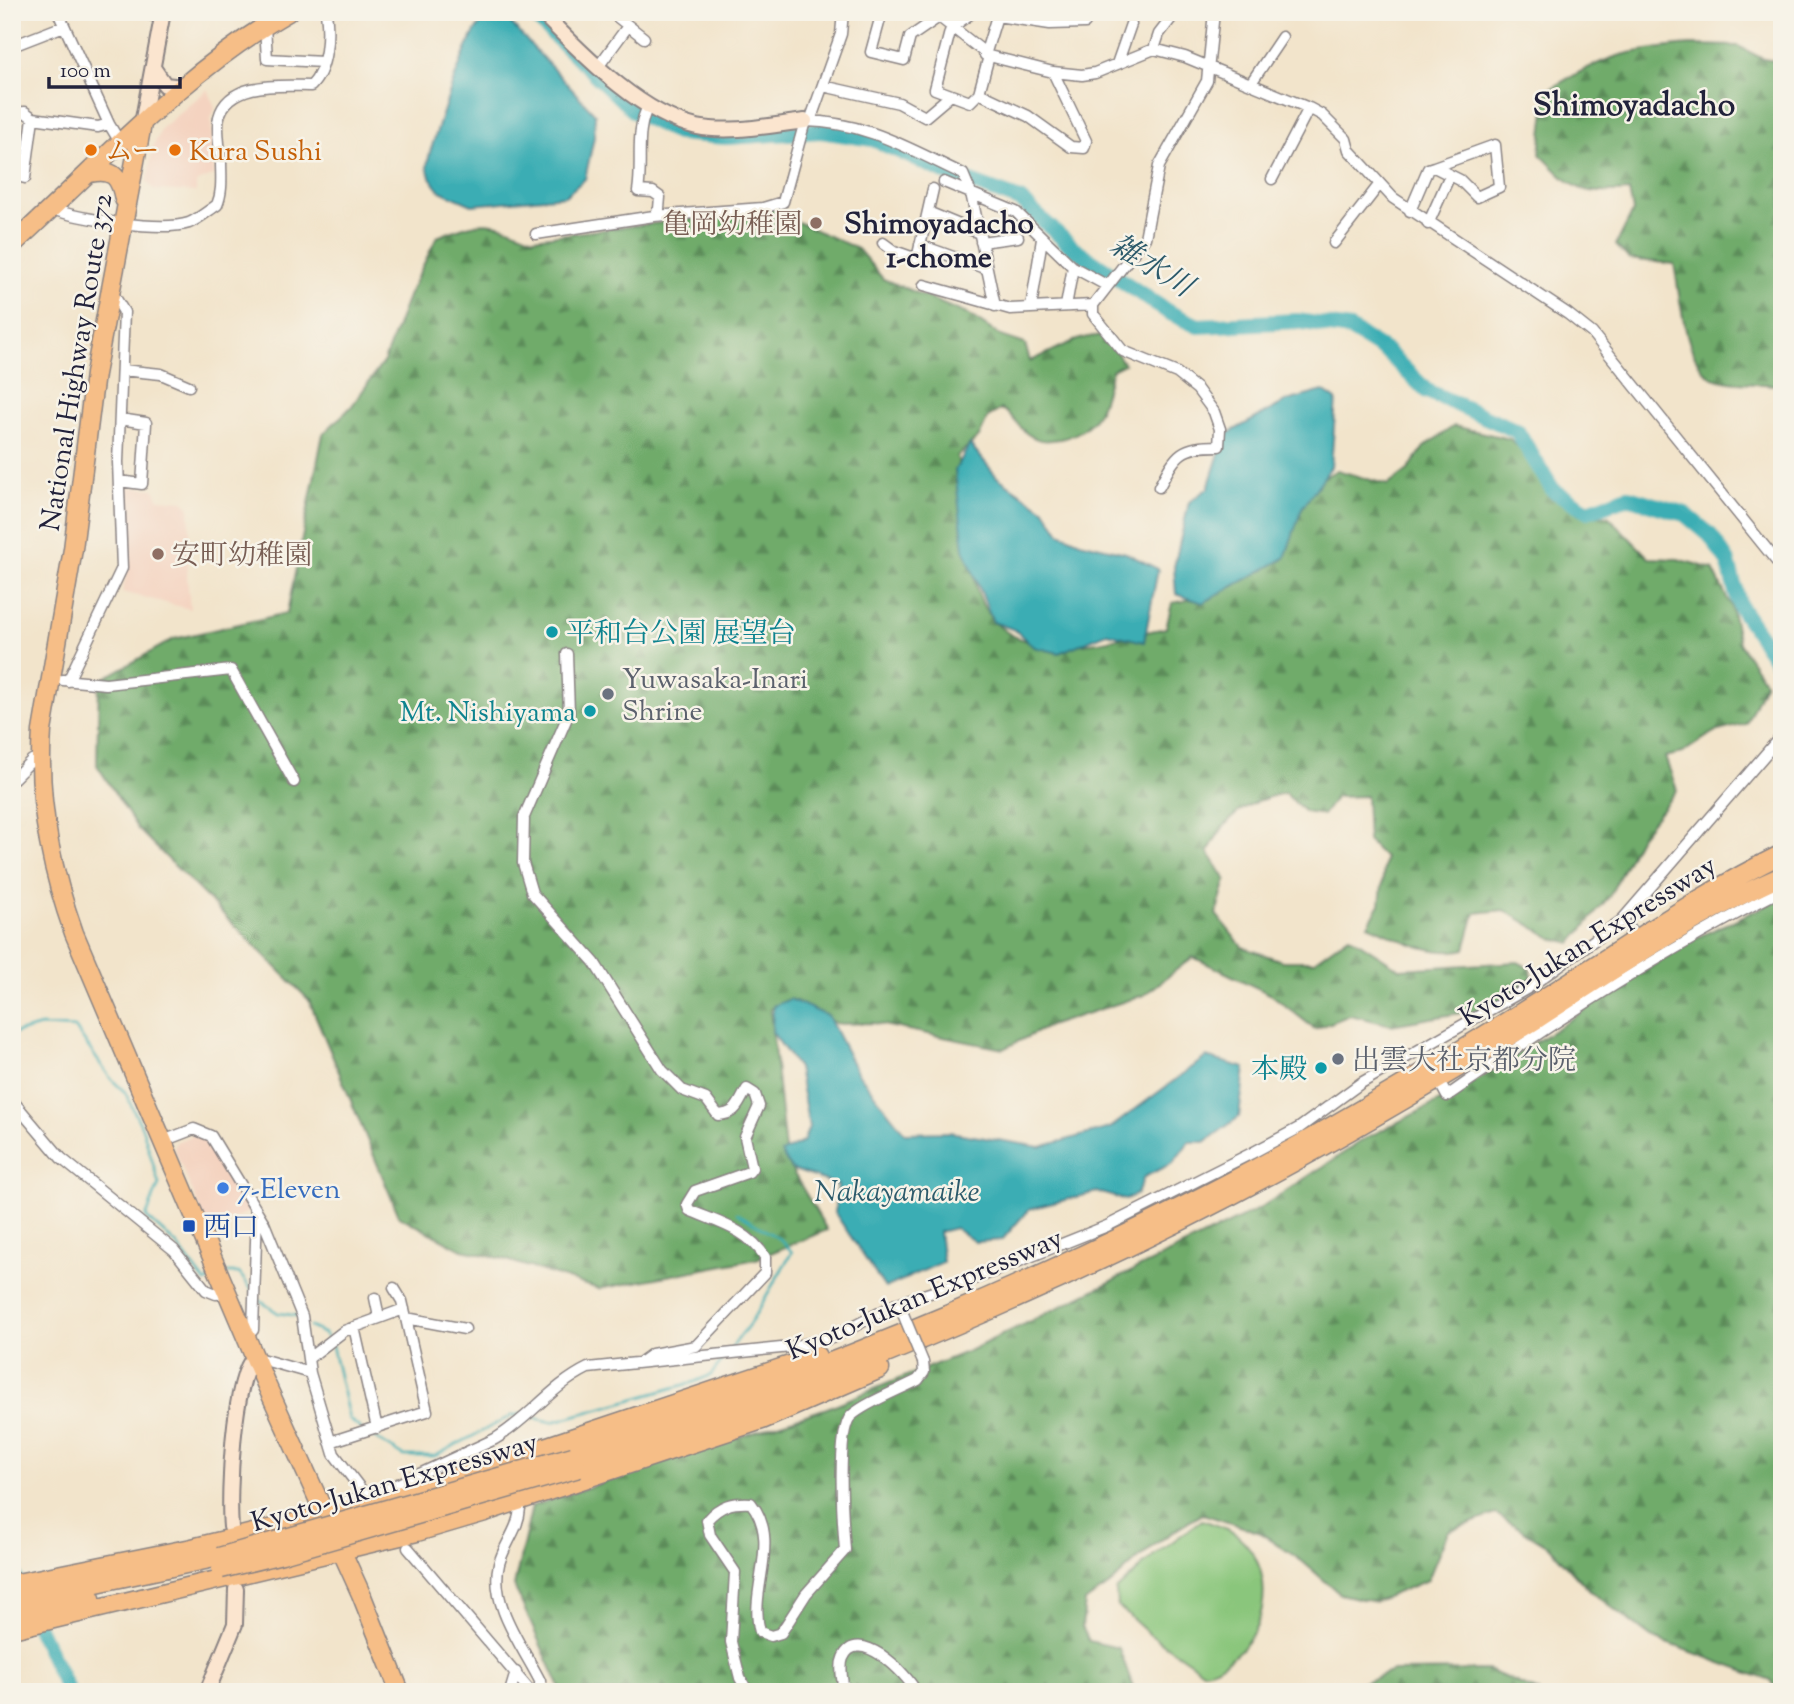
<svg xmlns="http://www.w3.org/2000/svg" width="1794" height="1704" font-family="'Sorts Mill Goudy','Noto Serif JP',serif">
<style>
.built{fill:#f4d3c0}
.grass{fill:#8ac67b;stroke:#56745b;stroke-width:2}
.forest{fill:url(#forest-firs);stroke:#486653;stroke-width:2}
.water{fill:#3badb4;stroke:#2e6878;stroke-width:2}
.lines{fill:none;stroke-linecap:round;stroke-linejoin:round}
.stream{stroke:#3badb4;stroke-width:2.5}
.river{stroke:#3badb4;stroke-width:16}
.street-casing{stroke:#8a8383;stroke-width:13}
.secondary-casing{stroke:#8a8383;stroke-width:18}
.highway-casing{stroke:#8a8383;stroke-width:21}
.street{stroke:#fff;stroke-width:10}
.secondary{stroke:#fbe5cf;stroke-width:14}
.highway{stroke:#f6be87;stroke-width:18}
.street-bridge-casing{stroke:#8a8383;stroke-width:13;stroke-linecap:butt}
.highway-bridge-casing{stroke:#8a8383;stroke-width:21;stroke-linecap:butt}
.street-bridge{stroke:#fff;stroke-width:10}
.highway-bridge{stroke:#f6be87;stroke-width:18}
.food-dot{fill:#e8710a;stroke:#f7f3e8;stroke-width:2.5}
.education-dot{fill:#8d6e63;stroke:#f7f3e8;stroke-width:2.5}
.culture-dot{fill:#0f9aa8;stroke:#f7f3e8;stroke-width:2.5}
.worship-dot{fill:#6b7280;stroke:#f7f3e8;stroke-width:2.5}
.shop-dot{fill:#3f7fe0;stroke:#f7f3e8;stroke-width:2.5}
.transit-dot{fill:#1a4fb4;stroke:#f7f3e8;stroke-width:2.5}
.labels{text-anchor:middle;stroke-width:5;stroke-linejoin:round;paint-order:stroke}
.food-label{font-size:28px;fill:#c56008;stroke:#f7f3e8;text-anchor:start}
.education-label{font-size:28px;fill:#785e54;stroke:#f7f3e8;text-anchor:end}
.street-label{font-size:28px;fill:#22223b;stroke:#f7f3e8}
.culture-label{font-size:28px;fill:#0d838f;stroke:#f7f3e8;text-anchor:end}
.worship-label{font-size:28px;fill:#5b616d;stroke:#f7f3e8;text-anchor:start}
.shop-label{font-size:28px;fill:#366cbe;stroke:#f7f3e8;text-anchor:start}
.transit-label{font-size:28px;fill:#164399;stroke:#f7f3e8;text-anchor:start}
.neighbourhood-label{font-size:30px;font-weight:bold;fill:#22223b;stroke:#f7f3e8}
.water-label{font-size:30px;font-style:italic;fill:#2c5a6b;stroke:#f7f3e8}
.quarter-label{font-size:32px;font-weight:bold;fill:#22223b;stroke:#f7f3e8}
</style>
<defs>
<pattern id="forest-firs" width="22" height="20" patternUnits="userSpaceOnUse" patternTransform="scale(1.75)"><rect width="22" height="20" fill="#6fab6b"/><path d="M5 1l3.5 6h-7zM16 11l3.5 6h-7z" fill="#5b8b59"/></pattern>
</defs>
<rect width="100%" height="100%" fill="#f7f3e8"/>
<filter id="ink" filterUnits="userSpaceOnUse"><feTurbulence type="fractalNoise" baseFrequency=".0143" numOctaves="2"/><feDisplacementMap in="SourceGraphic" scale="14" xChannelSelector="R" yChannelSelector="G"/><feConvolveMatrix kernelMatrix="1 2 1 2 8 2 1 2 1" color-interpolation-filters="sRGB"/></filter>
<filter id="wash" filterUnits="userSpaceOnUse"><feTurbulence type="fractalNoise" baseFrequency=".00686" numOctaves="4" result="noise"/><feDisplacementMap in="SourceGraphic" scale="28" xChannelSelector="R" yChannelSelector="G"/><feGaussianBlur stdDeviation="1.57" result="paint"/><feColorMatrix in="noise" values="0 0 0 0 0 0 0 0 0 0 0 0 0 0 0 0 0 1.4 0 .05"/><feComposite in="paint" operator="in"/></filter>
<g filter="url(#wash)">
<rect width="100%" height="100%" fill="#f2e4cb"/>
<path class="built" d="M208 89 215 108 211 119 214 175 196 183V192L154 190 147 182 153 147 162 128Z
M126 487 154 489 159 499 183 501 189 506 190 538 187 576 190 609 122 592 128 569Z
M196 1134 207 1139 250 1211 235 1218 206 1223 174 1149 176 1142Z"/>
<path class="grass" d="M1202 1520C1213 1524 1228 1528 1237 1535 1278 1569 1269 1633 1228 1660 1220 1665 1213 1671 1203 1671L1149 1634 1117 1605 1116 1591 1154 1555Z"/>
<path class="forest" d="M1691 45 1738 46 1763 59 1782 62V386C1761 382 1736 386 1716 379 1684 367 1680 293 1674 264L1629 259 1616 245 1633 211 1629 191C1578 195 1575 190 1540 154L1547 91C1603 56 1626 50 1691 45Z
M783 208 791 219 858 249 883 279 969 315 1001 336 1025 344 1030 361C1055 352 1078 333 1106 336L1124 364 1112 370C1101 405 1100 430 1060 439 1049 441 1039 442 1029 435 1018 428 1014 416 1002 409L988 417 979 437 957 456C964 482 969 507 972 535 974 553 972 576 978 593 1006 674 1103 640 1166 628L1172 603 1220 594 1236 579 1262 571 1318 481 1337 470 1388 485 1408 470 1424 447 1454 426 1510 439 1526 454 1544 488 1579 514 1608 516 1649 558 1678 559 1713 569 1731 606 1739 643 1765 682 1746 724 1714 732 1682 753 1665 757 1677 790 1639 838 1610 895 1572 943 1554 939 1504 910 1475 913 1465 949C1432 958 1398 938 1368 925L1380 904 1385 858 1368 841 1366 796 1336 797 1323 815 1305 812 1285 793C1246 801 1226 816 1208 852L1226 880 1216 914 1242 947 1282 961H1314L1349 936 1400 969 1518 962 1531 969 1532 979 1489 1008 1391 1025 1350 1015 1315 1029 1272 995 1193 957 1144 995 1049 1026 1003 1049 873 1023 837 1024 795 1001 770 1009 786 1160 827 1230 756 1259 599 1289 504 1259 462 1250 399 1216 309 1000 138 829 97 765 99 681 174 639 287 613 323 434 351 407 384 361 409 294 437 237C483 219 487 218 533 238Z
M1782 898V1692H1778L1771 1681 1651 1637 1589 1590 1550 1547 1496 1514 1448 1531 1428 1580 1374 1602 1340 1594 1303 1562 1261 1533 1203 1514C1165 1534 1142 1554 1112 1583 1104 1590 1093 1595 1085 1602L1082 1627 1089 1641 1119 1648 1135 1692H562L514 1586 532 1506 827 1408 971 1350 1257 1210 1366 1138 1460 1091 1696 938Z
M1488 1670 1539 1692H1338L1393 1671Z"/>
<path class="water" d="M491 12 505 17 595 114 594 137 585 179 565 196 472 205 440 191 430 177 427 166 430 152C441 121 466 28 491 12Z
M1323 391 1336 400 1331 467 1302 508 1285 558 1203 603 1176 594 1174 567 1189 502 1208 488 1225 435 1287 401Z
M970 444 997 477 1045 510 1060 533 1080 542 1126 553 1158 569 1144 642 1107 633 1059 653 1034 647 1015 630 993 622 964 549 955 470Z
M790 999 828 1016 857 1072 905 1133 949 1132 1040 1147 1110 1128 1206 1057 1245 1068 1239 1117 1205 1142H1189L1173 1163 1144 1177 1137 1194 1125 1200 1097 1192 1029 1209 1002 1240 975 1242 955 1228 939 1232 943 1262 885 1288 835 1213 838 1185 791 1169 781 1153 803 1142 809 1127 798 1068 772 1032 773 1006Z"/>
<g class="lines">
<path class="stream" d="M12 1034 41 1026 75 1028 111 1079 125 1092 143 1130 159 1184 146 1217 177 1245 205 1282 210 1280
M228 1273H239L252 1290
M259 1300 278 1313 298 1316
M310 1327 325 1334 328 1340
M332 1346 349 1419 361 1429
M729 1351 751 1322 792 1252 781 1240 737 1213
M531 1417 552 1422 694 1382 711 1375 723 1359
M367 1433 404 1456H435L511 1416 522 1414"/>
<path class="river" d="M530 12 634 111 678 133 726 137 821 131 873 139 949 174 1020 200 1072 247 1168 312 1198 326 1297 321 1350 329 1387 352 1427 391 1517 431 1553 490 1588 511 1628 497 1685 514 1710 535 1728 562 1740 607 1782 669
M12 1571 68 1692"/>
</g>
</g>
<g filter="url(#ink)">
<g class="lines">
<g class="street-casing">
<path id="street" d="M58 12 109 124 121 144
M140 12 162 18
M611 12 644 38
M882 12 871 52 904 60 910 37 939 17
M933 12 989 56 1053 72 1082 75 1095 73 1154 49 1185 57 1309 108 1322 115 1346 139 1349 150 1393 198 1568 314 1592 333 1782 568
M973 12 951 28 935 89 970 102 979 93 1028 116 1071 147 1084 148 1086 141 1053 72
M994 12 997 16 1050 24 1085 23 1089 12
M1050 24 1051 12
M265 26 267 59 323 62
M15 45 64 26
M1154 49 1159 34 1176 12
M985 55 997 16
M1117 64 1131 24
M598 67 628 26
M1251 83 1282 37
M823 86 899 103 925 117 951 95
M979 93 989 56
M649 105C634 130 643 163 638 191L653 192 660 197 659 209 654 216
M12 113 25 112 33 118 98 127 109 124
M810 121 841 34 843 12
M12 175 25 178 33 118
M1272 179 1309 108
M944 182 1016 212 1073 267 1106 285
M52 209C80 219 161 232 189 223 199 219 209 210 217 205 223 191 221 176 221 161 220 149 216 129 219 117 229 80 283 86 311 86 328 69 329 34 326 12
M1410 211 1428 169 1434 167 1495 145 1499 187 1477 197 1460 180 1434 167
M928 212 979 233
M1428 224 1450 175
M536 234 654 216 763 208 783 202 805 121C867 122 909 149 963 174L971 193 995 306
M981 242 1018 237
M883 243 894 251 917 259 933 189
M1334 243 1379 185
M920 245 987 269
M924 285 1010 309 1093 305
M1066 306 1073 267
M1031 307 1042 239
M122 370 161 374 189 386
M119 481 142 484 146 423 120 419
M1159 487C1177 453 1180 446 1219 446L1220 429 1214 412 1197 389 1177 373 1123 351 1093 314V305L1145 238 1159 166 1207 81 1214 12
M567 654 569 713 524 817 523 863 532 893 594 962 662 1070 682 1090 706 1099 718 1115C738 1114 738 1103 747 1089L755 1094 759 1106 745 1137 752 1168 749 1172 695 1191 687 1204 689 1210C716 1222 748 1229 765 1257V1273L696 1346 652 1354 641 1362
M63 680 106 684 231 670 294 782
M68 681 122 568 118 462 124 312 115 297 109 296
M12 780 32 760 41 758
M1622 920 1631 930
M1442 1087 1447 1096C1554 1021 1665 949 1782 890
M12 1100 61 1158 174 1250 206 1290 216 1294 229 1293
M163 1141 194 1129 211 1136 264 1223 302 1316 310 1373 334 1454 366 1496
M375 1298 379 1317
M406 1318 465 1329
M354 1327 377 1428
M246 1337 253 1330 257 1212
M254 1357 310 1373
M309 1358 344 1331 404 1309
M330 1442 427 1411 402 1301 394 1288
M520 1508C519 1529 504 1544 499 1564 489 1604 523 1647 540 1681V1689L535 1692
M334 1509 343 1502 383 1491 495 1439C529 1419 551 1386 588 1368L791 1347 832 1338 898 1303 977 1278 1107 1226 1252 1153 1299 1128 1361 1083 1528 988 1622 920 1782 735
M408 1548 531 1692
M510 1692 516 1672
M748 1692 740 1678 731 1642 735 1572 710 1535 707 1520C720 1505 732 1502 751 1503 782 1542 748 1589 760 1632L771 1636 781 1633 806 1594 845 1550C843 1526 836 1431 851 1416 865 1403 899 1390 918 1380L924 1372 923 1362
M844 1692C843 1682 839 1667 843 1658 857 1624 908 1674 916 1692"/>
</g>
<g class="secondary-casing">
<path id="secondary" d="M541 12C582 53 639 114 697 127 731 134 771 125 805 121
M154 69 165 85 183 87
M142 124 163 12
M231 1527C228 1495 233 1380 254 1357
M207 1692 235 1624 236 1589"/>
</g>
<g class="highway-casing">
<path id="highway" d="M142 124 95 374 73 549 42 731C37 799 51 869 74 933L266 1384 361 1594 400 1692
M90 173C113 168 120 177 124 199
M12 245C101 164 183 72 288 12
M573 1456C824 1370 1072 1272 1304 1142 1393 1092 1480 1039 1566 984 1637 939 1706 891 1782 854
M579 1468C824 1385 1065 1287 1292 1163 1375 1118 1457 1069 1537 1019 1616 968 1695 914 1782 876
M12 1584 192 1548 383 1501 817 1356
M12 1601 219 1557
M12 1614 91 1598
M12 1629 417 1532 485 1512 762 1420 880 1369"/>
</g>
<use href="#street" class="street"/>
<use href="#secondary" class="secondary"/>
<use href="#highway" class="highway"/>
<g class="street-bridge-casing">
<path id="street-bridge" d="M901 1309 923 1362"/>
</g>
<g class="highway-bridge-casing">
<path id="highway-bridge" d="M219 1557 573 1456
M221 1569 282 1554 579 1468"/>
</g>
<use href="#street-bridge" class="street-bridge"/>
<use href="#highway-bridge" class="highway-bridge"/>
</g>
</g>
<g class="food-dot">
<circle cx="91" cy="150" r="7"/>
<circle cx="175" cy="150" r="7"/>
</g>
<g class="education-dot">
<circle cx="816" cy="223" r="7"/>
<circle cx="158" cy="554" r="7"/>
</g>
<g class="culture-dot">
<circle cx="552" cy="632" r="7"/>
<circle cx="590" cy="711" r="7"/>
<circle cx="1321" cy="1068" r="7"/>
</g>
<g class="worship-dot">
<circle cx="608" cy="694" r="7"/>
<circle cx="1338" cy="1059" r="7"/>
</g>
<circle class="shop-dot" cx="223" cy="1188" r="7"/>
<rect class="transit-dot" x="182" y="1219" width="14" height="14" rx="3.5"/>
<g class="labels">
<g class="food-label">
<text x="105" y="160">ムー</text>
<text x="189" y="160">Kura Sushi</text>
</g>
<g class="education-label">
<text x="802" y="233">亀岡幼稚園</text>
<text x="172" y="564" text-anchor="start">安町幼稚園</text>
</g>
<g class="street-label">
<text transform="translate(75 362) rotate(-81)" y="10">National Highway Route 372</text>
<text transform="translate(1587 940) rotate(-32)" y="10">Kyoto-Jukan Expressway</text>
<text transform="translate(924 1293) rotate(-23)" y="10">Kyoto-Jukan Expressway</text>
<text transform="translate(394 1481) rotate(-16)" y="10">Kyoto-Jukan Expressway</text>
</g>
<g class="culture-label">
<text x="566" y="642" text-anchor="start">平和台公園 展望台</text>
<text x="576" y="721">Mt. Nishiyama</text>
<text x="1307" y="1078">本殿</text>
</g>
<g class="worship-label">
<text x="622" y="688">Yuwasaka-Inari<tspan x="622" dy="32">Shrine</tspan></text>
<text x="1352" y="1069">出雲大社京都分院</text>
</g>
<g class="shop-label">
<text x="237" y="1198">7-Eleven</text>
</g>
<g class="transit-label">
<text x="203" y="1236">西口</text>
</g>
<g class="neighbourhood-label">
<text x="939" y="233">Shimoyadacho<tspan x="939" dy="34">1-chome</tspan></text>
</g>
<g class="water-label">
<text transform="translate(1152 265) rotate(32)" y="10">雑水川</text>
<text x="897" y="1201">Nakayamaike</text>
</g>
<g class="quarter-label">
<text x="1634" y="115">Shimoyadacho</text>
</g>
</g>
<rect width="1794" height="1704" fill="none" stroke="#f7f3e8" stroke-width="42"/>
<path d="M49 77v10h131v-10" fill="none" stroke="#22223b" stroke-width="3.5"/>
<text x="60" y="77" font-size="21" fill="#22223b" stroke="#f7f3e8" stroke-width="5" paint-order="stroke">100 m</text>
</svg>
